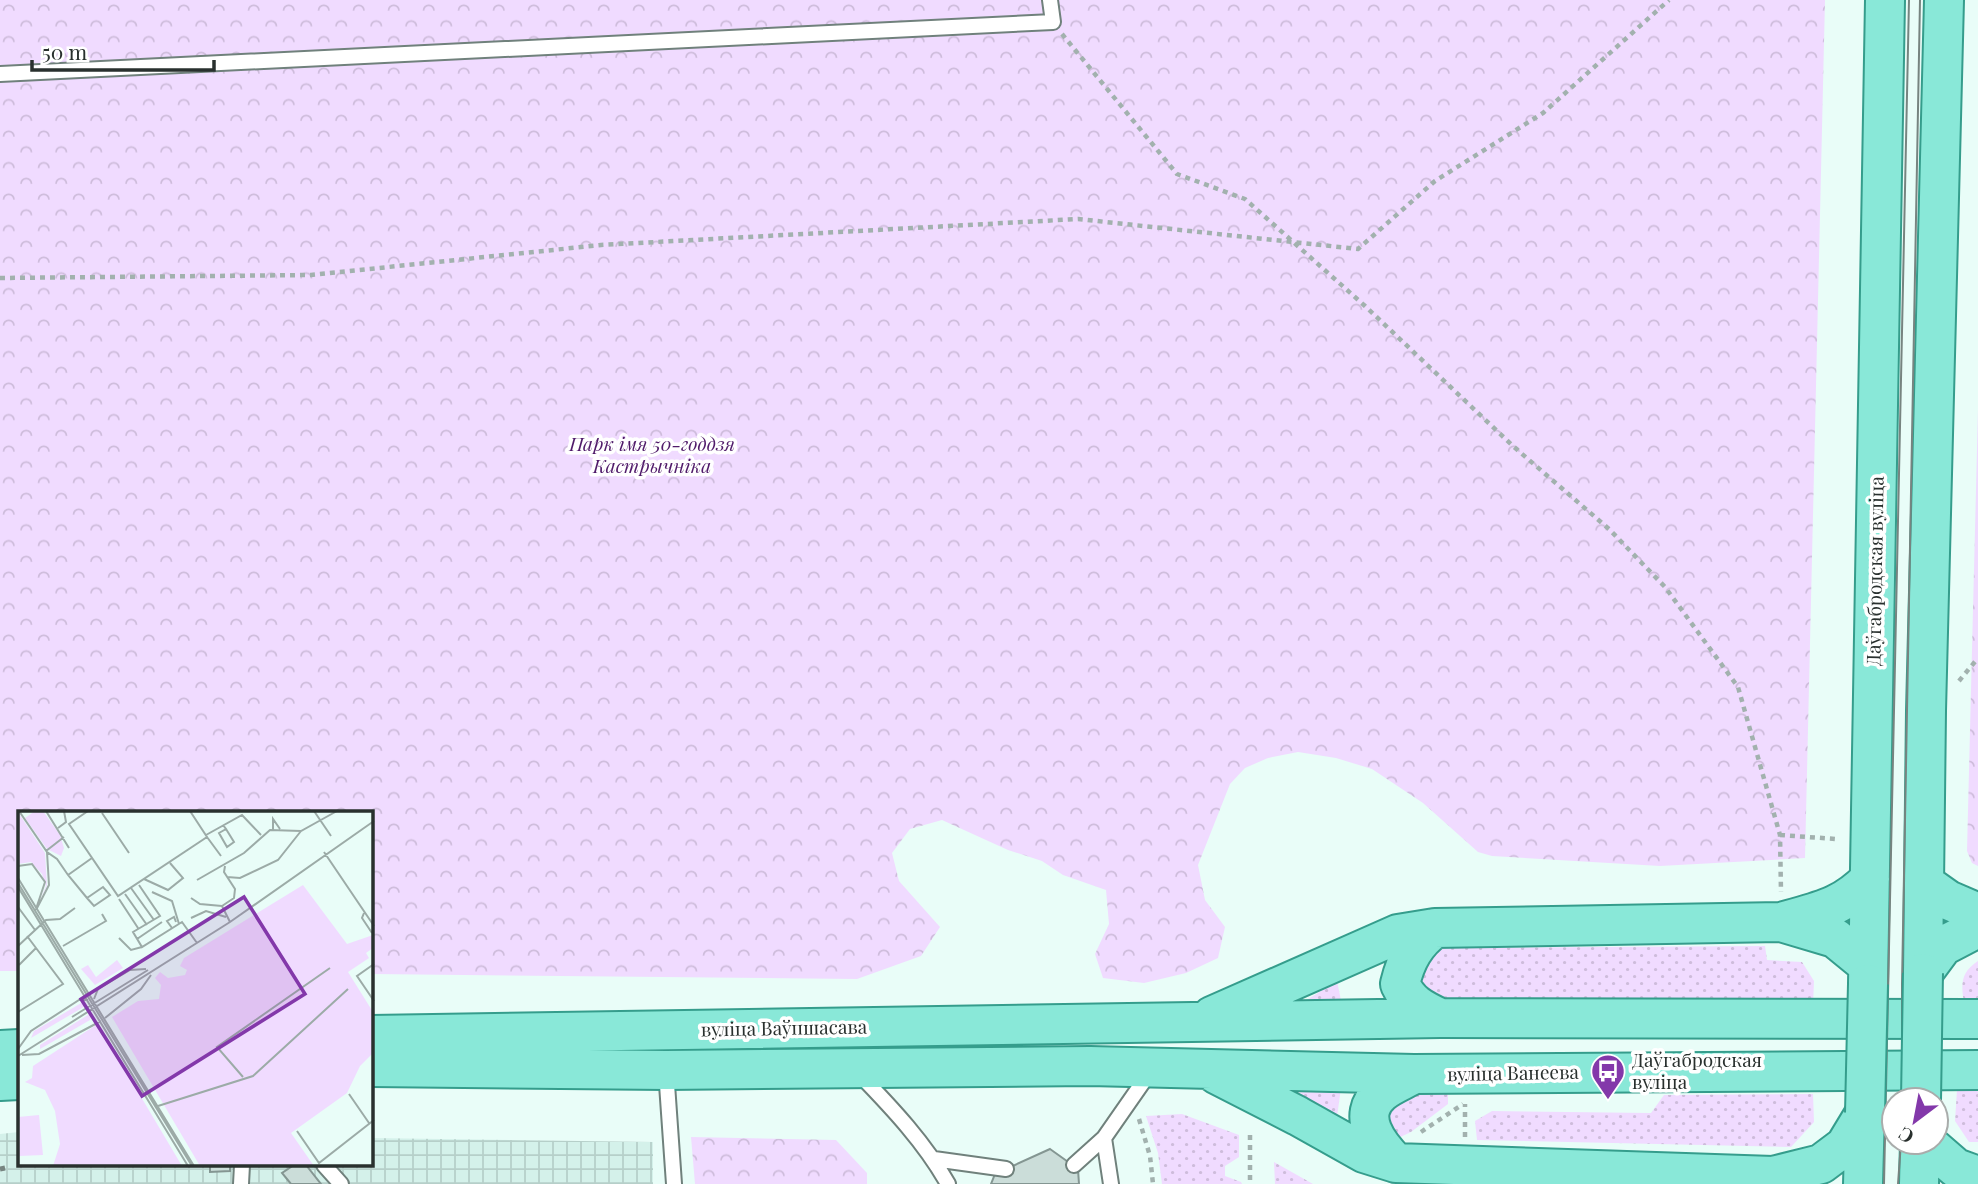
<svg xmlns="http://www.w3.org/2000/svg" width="1978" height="1184" font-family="'Playfair Display',serif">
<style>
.industrial{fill:url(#industrial-grid)}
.grass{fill:url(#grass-dots)}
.forest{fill:url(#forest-crowns)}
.building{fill:#cbddd9;stroke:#849692;stroke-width:2}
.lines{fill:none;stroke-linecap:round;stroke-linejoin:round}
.service-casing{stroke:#70817c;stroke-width:18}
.primary-casing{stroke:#359d8c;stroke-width:42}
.path{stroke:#a2b1ae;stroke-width:4.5;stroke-dasharray:5 5;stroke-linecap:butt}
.service{stroke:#fff;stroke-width:14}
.primary{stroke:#89e8d8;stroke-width:38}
.tram{stroke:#778480;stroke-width:2}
.rail{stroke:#778480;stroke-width:5;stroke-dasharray:14 7;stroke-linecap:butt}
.primary-bridge-casing{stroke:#359d8c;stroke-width:42;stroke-linecap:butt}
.primary-bridge{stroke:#89e8d8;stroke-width:38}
.labels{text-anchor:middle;stroke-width:7;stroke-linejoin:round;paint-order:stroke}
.park-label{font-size:19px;font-style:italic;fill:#501b6a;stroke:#fff}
.street-label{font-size:19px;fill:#29302e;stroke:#fff}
.poi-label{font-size:19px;fill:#29302e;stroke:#fff;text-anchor:start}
.inset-road{fill:none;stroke:#9caba7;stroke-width:2}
.view{fill:#8338aa;fill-opacity:0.15;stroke:#8338aa;stroke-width:3.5}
.inset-edge{fill:none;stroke:#29302e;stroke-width:3.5}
</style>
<defs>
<pattern id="industrial-grid" width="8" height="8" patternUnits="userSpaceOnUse" patternTransform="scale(1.75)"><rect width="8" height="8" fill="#d4f1ea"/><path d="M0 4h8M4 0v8" fill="none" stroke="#b6cfc9"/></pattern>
<pattern id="grass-dots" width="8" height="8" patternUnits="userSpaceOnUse" patternTransform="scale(1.75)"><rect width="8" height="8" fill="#f0dbff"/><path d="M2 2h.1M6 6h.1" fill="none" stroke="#cebcdb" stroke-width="1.8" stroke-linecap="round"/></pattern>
<pattern id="forest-crowns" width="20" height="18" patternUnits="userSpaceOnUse" patternTransform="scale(1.75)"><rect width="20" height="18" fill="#f0dbff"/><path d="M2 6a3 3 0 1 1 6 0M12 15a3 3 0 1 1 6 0" fill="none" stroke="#cebcdb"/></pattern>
</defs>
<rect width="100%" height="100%" fill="#e9fdf8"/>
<path class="industrial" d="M19 1132V1165H371V1138L653 1142V1184H0V1134Z"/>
<path class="grass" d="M1765 946 1767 960 1802 962 1814 981 1813 1005 1436 1004 1417 988 1433 948Z
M1978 961V1007L1965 1008C1961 987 1959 973 1978 961Z
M1337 981 1343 1010 1289 1011Z
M1341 1088 1336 1124 1286 1094Z
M1406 1090H1448V1104L1411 1132 1394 1140 1384 1120Z
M1957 1090H1978V1142H1969L1955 1121Z
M1813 1094 1814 1122 1791 1147 1477 1140 1475 1121 1492 1111 1651 1113 1664 1095Z
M1182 1114 1239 1135V1157L1225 1166V1176L1241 1182 1242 1184H1162L1158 1153 1146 1116Z
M1274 1162 1313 1184H1275Z"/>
<path class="forest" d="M0 0H1825L1805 858 1660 866 1492 856 1478 852 1423 803 1372 769 1336 758 1298 752 1268 758 1245 768 1230 784 1198 865 1205 900 1225 927 1218 958 1186 973 1144 983 1103 978 1095 954 1109 924 1106 890 1063 875 1042 861 1008 850 942 820 910 829 892 853 899 881 940 927 921 956 857 979 371 974V813H19V971H0Z
M1978 409V866L1972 863 1967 851Z
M691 1137 836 1140 867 1173V1184H695Z"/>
<path class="building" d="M1050 1149 1078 1169 1079 1184H991L995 1174Z
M210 1165H230V1171L210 1172Z
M294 1165H306L321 1184H291L282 1173Z"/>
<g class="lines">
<g class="service-casing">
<path id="service" d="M0 74 1053 22 1050 0
M666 1070 674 1184
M860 1075C892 1108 925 1143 948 1184
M1104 1138 1111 1184
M934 1159 1006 1169
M324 1165 341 1184
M1074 1165 1104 1138 1150 1072
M241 1184 242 1165"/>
</g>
<g class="primary-casing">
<path id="primary" d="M1924 883 1948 900 1978 913
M1781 922C1819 911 1842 908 1870 879
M1435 928C1415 943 1406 959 1400 984 1409 1003 1421 1009 1440 1018
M1923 973 1926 711 1944 0
M1923 973 1943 946 1978 928
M1868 984 1885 0
M1212 1016 1398 934 1435 928 1781 922 1835 938 1868 965
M371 1035 1440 1018 1978 1019
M0 1050 19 1049
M371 1067 666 1070 1090 1066 1414 1074 1978 1070
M1216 1074 1298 1116 1364 1153 1396 1163 1773 1176 1821 1164 1845 1146 1865 1113
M0 1081 19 1080
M1926 1142 1956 1168 1978 1176
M1396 1163C1378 1145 1355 1116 1381 1093 1390 1085 1404 1080 1414 1074
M1863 1184 1865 1113
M1919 1184 1920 1142"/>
</g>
<path class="path" d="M1062 34 1177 174 1245 199 1365 306 1514 447 1609 529 1665 587 1738 687 1780 835 1781 892
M0 278 311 275 601 245 1078 219 1358 249 1435 181 1543 113 1669 0
M1959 681 1978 658
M1780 835 1836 839
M1139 1119 1150 1156 1153 1184
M1421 1132 1463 1104
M1250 1135V1184
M1465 1137V1104"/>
<use href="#service" class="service"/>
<use href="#primary" class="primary"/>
<path class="tram" d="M1902 1100V984L1920 0
M1884 1184 1909 0
M1898 1184 1901 1142"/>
<path class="rail" d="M0 1169 5 1168"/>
<g class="primary-bridge-casing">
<path id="primary-bridge" d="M1921 1100 1923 973
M1865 1113 1868 984"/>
</g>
<use href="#primary-bridge" class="primary-bridge"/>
</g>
<defs>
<g id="bus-pin" transform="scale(1.75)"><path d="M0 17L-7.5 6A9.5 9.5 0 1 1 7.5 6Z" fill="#8338aa" stroke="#fff"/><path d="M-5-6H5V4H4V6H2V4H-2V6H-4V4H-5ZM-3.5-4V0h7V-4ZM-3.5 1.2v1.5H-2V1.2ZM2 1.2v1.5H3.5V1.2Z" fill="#fff"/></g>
</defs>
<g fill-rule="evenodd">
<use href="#bus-pin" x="1608" y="1071"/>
</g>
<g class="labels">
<g class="park-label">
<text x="652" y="451">Парк імя 50-годдзя<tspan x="652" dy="22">Кастрычніка</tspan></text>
</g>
<g class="street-label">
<text transform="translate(1875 571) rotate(-89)" y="7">Даўгабродская вуліца</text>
<text transform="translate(784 1028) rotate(-1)" y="7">вуліца Ваўпшасава</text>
<text transform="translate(1513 1073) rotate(-1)" y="7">вуліца Ванеева</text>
</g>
<g class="poi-label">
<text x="1632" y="1067">Даўгабродская<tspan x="1632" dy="22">вуліца</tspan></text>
</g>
</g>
<g transform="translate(18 811)">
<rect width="355" height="355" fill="#e9fdf8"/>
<path d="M0 1 27 42 29 75 22 89 28 75 24 63 13 51 0 53ZM65 191 69 194 13 227 16 220ZM73 202 72 209 22 238V234Z" fill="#f0dbff"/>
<path d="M17 0H25L42 24 46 37 43 45 29 38 7 7ZM285 74 329 133 355 124V137L348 142 351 147 330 161 355 201V242L342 255 329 282 273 322 296 355H182L94 206 120 190 141 188 143 174 137 167 142 161 150 167 167 164 169 159 162 155 166 147ZM99 149 105 157 77 174 63 158 70 154 78 166ZM78 214 81 215 164 355H35L42 333 37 300 27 279 7 271 14 267 15 255Z" fill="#f0dbff"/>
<path d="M21 304 25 344 1 345 0 306Z" fill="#f0dbff"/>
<path class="inset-road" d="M1 0 29 41 39 48 50 64 69 87 76 95 92 84 85 76 69 87M28 0 51 37M70 0 51 13 100 85 189 26 172 0M296 0 313 25M84 2 111 42M205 14 208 18 201 22 209 36 216 31 208 18M40 17 48 11 46 0M255 19V8L262 18M188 24 224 4 243 24M189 26 203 45M28 40 46 26M306 41 356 115M0 55 14 53 27 71 18 98M207 55 206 61 217 78 216 87 204 95 212 111M50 64 74 47M209 66 222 67 260 49 283 20M0 67 176 355M126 68 150 79 165 67 152 52M179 69 226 42 252 19 283 20 319 0M0 72 174 355M121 74 142 105 115 121 124 136 164 111 179 132M0 76 170 355M113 77 136 109M134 81 154 90 161 113M107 83 129 114M173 87 182 93 204 95M101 88 120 117M0 96 17 119M18 99 31 74 29 41M346 102 344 107 354 122M173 107 188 100 208 106M154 117 149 110 156 106 158 111M101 127 113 139 124 136M119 128 144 111M0 135 28 109 42 108 57 97M45 135 88 110 84 103M356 153 339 165 356 190M1 154 18 137M76 188 80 178 112 159 128 158M0 201 45 173 9 125M54 206 130 159M87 207 123 178 133 164M0 238 13 220 61 189H70M4 244 21 243 83 210M0 245 212 111 356 10M225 266 199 236 312 157M331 283 351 312M140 295 235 265 330 178M279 320 301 352 356 309"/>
<path class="view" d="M226 86 287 183 124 285 63 188Z"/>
<rect width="355" height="355" class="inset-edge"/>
</g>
<g transform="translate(1915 1121) rotate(212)"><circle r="33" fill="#ffffff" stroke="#a9acab" stroke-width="2"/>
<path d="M0-5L12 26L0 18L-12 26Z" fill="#8338aa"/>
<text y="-10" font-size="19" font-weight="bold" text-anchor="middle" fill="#29302e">С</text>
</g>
<path d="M32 60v10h182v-10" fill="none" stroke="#29302e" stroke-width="3.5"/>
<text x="42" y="60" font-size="21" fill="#29302e" stroke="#ffffff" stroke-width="5" paint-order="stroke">50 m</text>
</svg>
